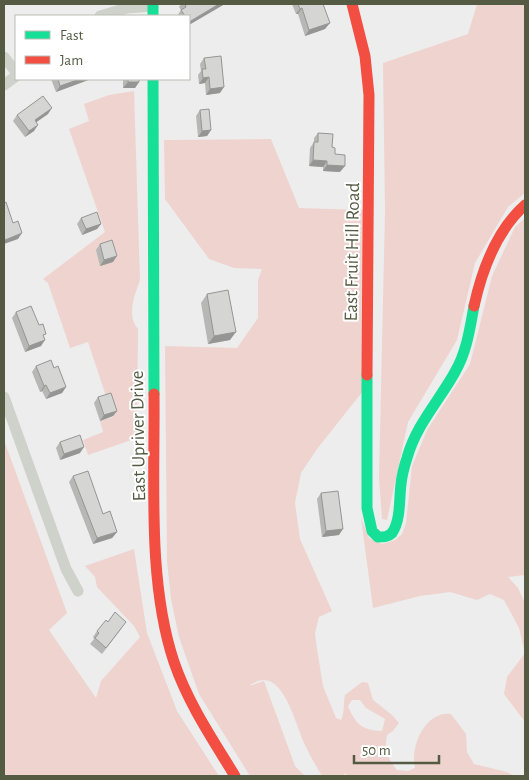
<svg xmlns="http://www.w3.org/2000/svg" width="529" height="780" font-family="'Alegreya Sans',sans-serif">
<style>
.green{fill:#efd3cf;fill-rule:evenodd}
.lines{fill:none;stroke-linecap:round;stroke-linejoin:round}
.street{stroke:#cfd1cb;stroke-width:11}
.fast{stroke:#16e098;stroke-width:11}
.jam{stroke:#f24e42;stroke-width:11}
.wall{fill:#b7b8b5}
.shaded-wall{fill:#959694}
.building{fill:#d5d6d3;stroke:#959694}
.labels{text-anchor:middle;stroke-width:4;stroke-linejoin:round;paint-order:stroke}
.street-label{font-size:19px;fill:#555b43;stroke:#fff}
</style>
<rect width="100%" height="100%" fill="#ededee"/>
<path class="green" d="M477 4H525V193L508 207 475 263 457 340 408 422 387 520 382 519 379 478 385 211 383 63 468 34Z
M134 91 140 280C135 294 126 315 138 329L137 438 88 455 83 440 103 432 100 421 113 417 88 342 70 348 48 283 43 279 105 232 69 129 89 121 84 104 109 95Z
M271 139 299 208 364 210 363 391 317 449 301 473 295 503 300 539 332 611 319 617 315 633 317 649 323 686 336 718 341 720C345 711 343 704 345 695L362 682 368 683 373 700 392 715 399 723 393 731 387 735C384 749 388 760 397 770L408 771 415 768C410 746 425 711 451 714L466 734 467 752 474 764 507 772 514 776H348L345 773 343 776H322C316 766 310 756 305 745 295 725 282 660 249 686L264 681 295 766 305 776H250L199 694 179 637 171 599 167 561 165 346 237 348 258 318V280L262 269 234 268 209 259 165 199 164 140ZM352 700H360L366 708 385 719 382 731C362 730 356 725 348 706Z
M525 218V575L508 577 518 588 525 603V722L504 694 507 677 525 653 519 628 504 600 490 594 477 600 450 592 420 596 373 608 361 518 369 538 382 544 395 540 402 534 406 523 412 466 427 430 470 364 492 276 515 227Z
M4 440 67 613 49 630 96 698 101 681 140 637 134 626 97 587 95 577 85 566 134 549 147 633 177 711 219 776H4Z"/>
<g class="lines">
<path class="street" d="M100 16 127 8 153 6
M4 57 16 72
M4 85 16 76
M4 397 66 569 78 591"/>
<path class="fast" d="M153 4V16
M153 79 154 394
M367 375V508L372 531 378 537C384 537 388 537 392 533 401 520 399 499 401 484 402 475 404 467 407 458 416 425 439 401 455 372 467 351 470 328 474 306"/>
<path class="jam" d="M352 4 365 56 369 95 367 375
M474 306C482 270 497 230 525 205
M154 394C155 480 147 581 174 662 188 703 213 740 235 776"/>
</g>
<path class="wall" d="M181 4H225L189 16H177L181 10 179 7Z
M292 4H323L325 29 305 36 298 14H296Z
M204 58 220 93 206 95 205 83 199 84 198 75 201 71 200 64Z
M51 79H91L56 92Z
M123 79H139V82L135 88H123Z
M200 110 211 130 207 136 198 137 196 116Z
M48 114 36 122 34 131 25 137 13 121 17 115Z
M318 133 332 147 340 172 323 171V167L309 166 310 148 314 142V138Z
M81 218 101 224 97 229 82 235 77 224Z
M100 244 113 262 100 266 96 250Z
M207 294 230 340 208 344 201 303Z
M16 312 44 338 41 346 25 352 12 318Z
M36 366 54 368 66 387 62 393 46 399 42 391 40 392 32 372Z
M98 397 117 411 113 416 100 421 94 403Z
M60 442 80 453 60 460 56 448Z
M73 476 117 532 112 538 93 544 69 482Z
M321 493 339 535 322 537 317 499Z
M108 622 122 628 102 654 90 644 94 639 93 637 97 631Z"/>
<path class="shaded-wall" d="M219 4H225L189 25V22Z
M302 8 298 14H296L300 9Z
M330 23 325 29 305 36 309 30Z
M209 77 205 83 199 84 203 78Z
M80 79H91L56 92 60 86Z
M128 82H139L135 88H123Z
M224 87 220 93 206 95 210 89Z
M52 108 48 114 31 126 35 120Z
M38 125 34 131 25 137 29 131Z
M211 130 207 136 198 137 202 131Z
M313 160 327 161 323 167 309 166Z
M327 165 345 166 340 172 323 171Z
M101 224 97 229 82 235 86 229Z
M22 233 18 239 4 244V241L5 240Z
M117 256 113 262 100 266 104 260Z
M236 332 230 340 208 344 214 336Z
M45 340 41 346 25 352 29 346Z
M46 385 42 391 40 392 44 386Z
M66 387 62 393 46 399 50 393Z
M117 411 113 416 100 421 104 415Z
M84 447 80 453 60 460 64 454Z
M343 529 339 535 322 537 326 531Z
M117 532 112 538 93 544 97 538Z"/>
<path class="building" d="M185 4H219L189 22V16H185L181 10 186 7Z
M298 4H323L330 23 309 30 302 8 300 9Z
M221 56 224 87 210 89 209 77 203 78 202 69H206L204 58Z
M58 79H80L60 86Z
M128 79H139V82H128Z
M43 96 52 108 35 120 38 125 29 131 17 115Z
M209 109 211 130 202 131 200 110Z
M318 133 333 134 332 147 335 148V154L345 155V166L327 165V161L313 160 314 142H318Z
M6 202 13 223 18 221 22 233 5 240 4 237V203Z
M97 212 101 224 86 229 81 218Z
M112 240 117 256 104 260 100 244Z
M228 290 236 332 214 336 207 294Z
M31 306 39 325 43 324 46 334 43 335 45 340 29 346 16 312Z
M51 360 54 368 58 366 66 387 50 393 46 385 44 386 36 366Z
M111 393 117 411 104 415 98 397Z
M80 435 84 447 64 454 60 442Z
M88 471 103 514 110 511 117 532 97 538 73 476Z
M338 491 343 529 326 531 321 493Z
M115 612 126 622 106 648 95 638 99 633 97 631 106 620 108 622Z"/>
<g class="labels">
<g class="street-label">
<text transform="translate(351 252) rotate(-89)" y="7">East Fruit Hill Road</text>
<text transform="translate(137 436) rotate(-91)" y="7">East Upriver Drive</text>
</g>
</g>
<rect width="529" height="780" fill="none" stroke="#555b43" stroke-width="10"/>
<rect x="15" y="15" width="175" height="65" fill="#ffffff" stroke="#bbbdb4"/>
<rect x="25" y="31" width="25" height="8" fill="#16e098" stroke="#bbbdb4"/>
<text x="60" y="40" font-size="15" fill="#555b43">Fast</text>
<rect x="25" y="56" width="25" height="8" fill="#f24e42" stroke="#bbbdb4"/>
<text x="60" y="65" font-size="15" fill="#555b43">Jam</text>
<path d="M354 755v8h85v-8" fill="none" stroke="#555b43" stroke-width="2.5"/>
<text x="362" y="755" font-size="15" fill="#555b43" stroke="#ffffff" stroke-width="4" paint-order="stroke">50 m</text>
</svg>
